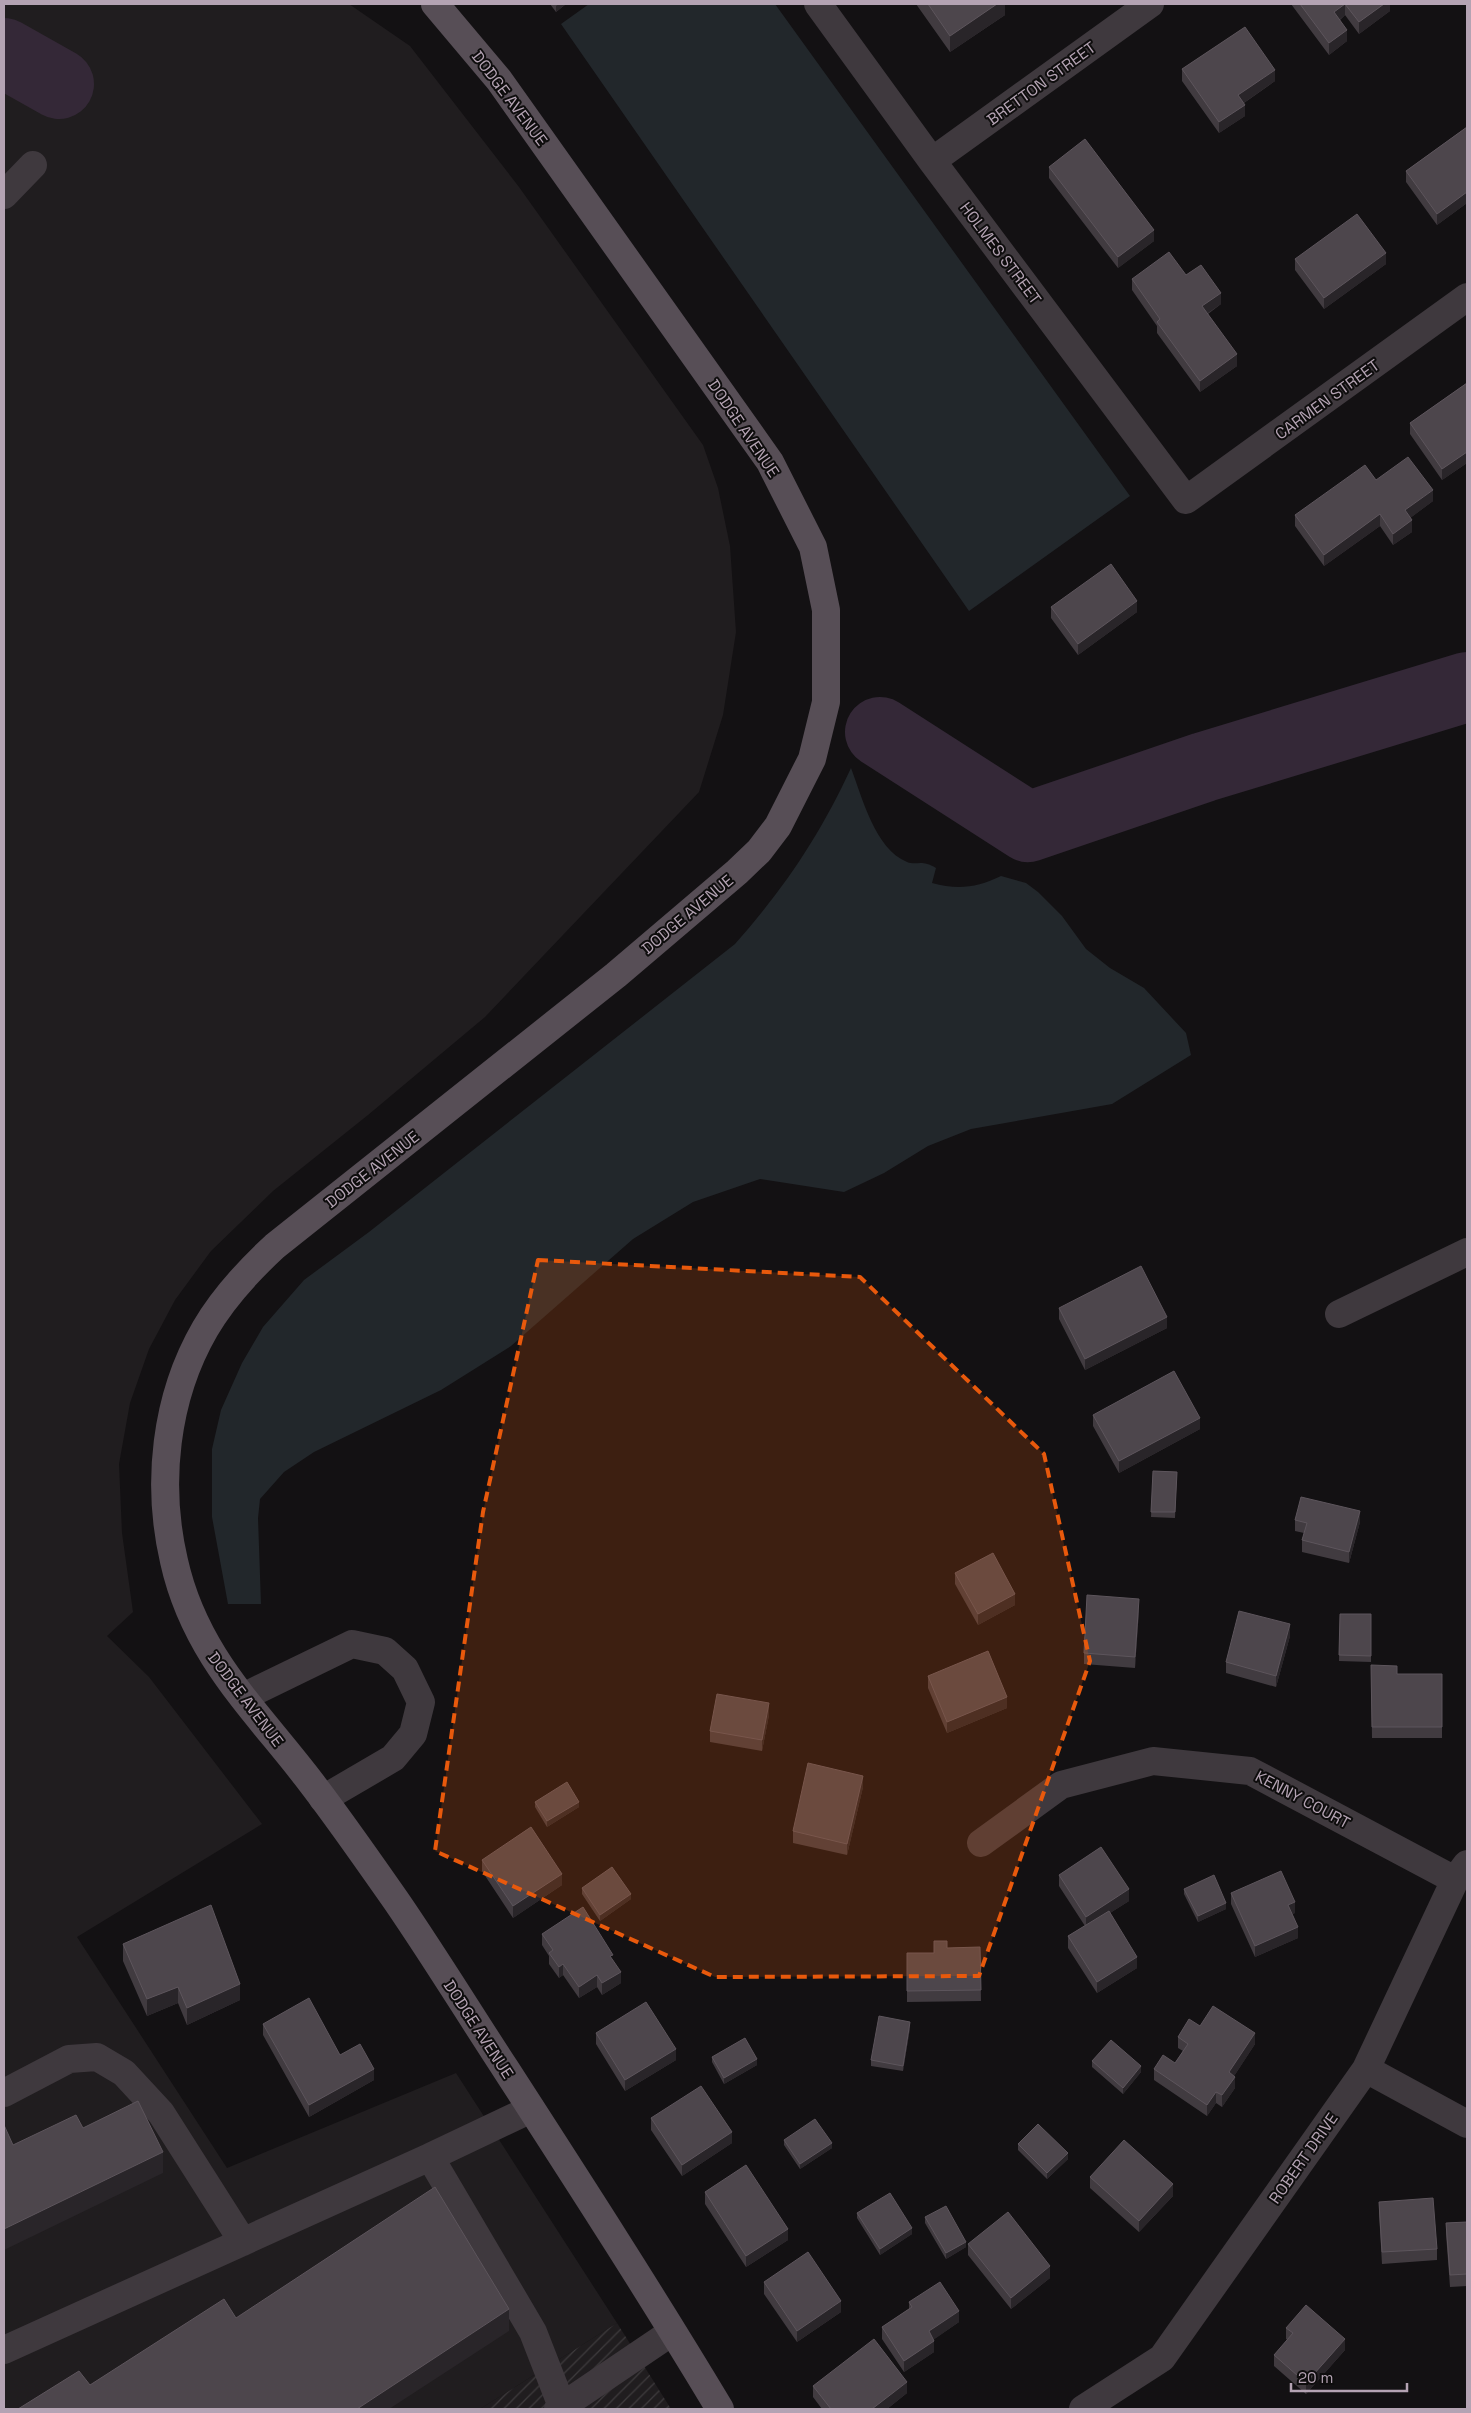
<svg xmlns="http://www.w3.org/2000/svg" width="1471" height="2413" font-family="'Space Grotesk',sans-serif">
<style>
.built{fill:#201d1f}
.industrial{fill:url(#industrial-furrows)}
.green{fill:#22272b}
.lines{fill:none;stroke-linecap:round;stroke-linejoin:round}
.river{stroke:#342837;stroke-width:70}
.minor{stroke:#3f393e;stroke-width:28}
.major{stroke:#574e56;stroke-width:28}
.wall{fill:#413b40}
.shaded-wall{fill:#292529}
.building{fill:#4d464c;stroke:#5d555c}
.marked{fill:#e8590c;fill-opacity:0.2;stroke:#e8590c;stroke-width:4;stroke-dasharray:10 6;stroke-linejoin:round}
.labels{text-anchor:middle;stroke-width:4;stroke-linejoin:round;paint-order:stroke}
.street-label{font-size:16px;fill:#b4a3b3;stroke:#0e0d0d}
</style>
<defs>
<pattern id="industrial-furrows" width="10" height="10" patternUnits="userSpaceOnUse" patternTransform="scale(1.25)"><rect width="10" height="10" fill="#201d1f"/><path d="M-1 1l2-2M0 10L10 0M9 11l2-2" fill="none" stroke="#3e3b3d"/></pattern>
</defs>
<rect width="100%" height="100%" fill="#131113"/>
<path class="built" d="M4 4H349L410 46 519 187 703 445 718 488 730 546 736 632 723 715 699 792 485 1017 368 1115 273 1191 211 1251 175 1300 149 1349 130 1403 119 1464 122 1533 133 1612 107 1636 149 1677 262 1824 77 1937 227 2168 456 2073 617 2323 480 2409H4Z"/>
<path class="industrial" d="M617 2323 671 2409H480Z"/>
<path class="green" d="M589 4H775L1130 496 969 611 561 24Z
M851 768C862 797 875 849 907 862 917 866 921 859 936 868L932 883C957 890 977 888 1001 876L1026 883 1038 892 1062 916 1086 949 1110 968 1144 988 1186 1033 1191 1055 1112 1104 971 1129 928 1146 884 1173 844 1192 760 1179 693 1202 633 1239 511 1346 441 1390 314 1452 284 1472 260 1499 258 1518 261 1604H228L212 1517V1449L221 1410 242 1363 263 1327 304 1280 369 1232 735 944C785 887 819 837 851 768Z"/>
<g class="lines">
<path class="river" d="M4 53 59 84
M880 732 1028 827 1204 767 1467 687"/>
<path class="minor" d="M818 4 932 161 1186 500 1467 297
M932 161 1150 4
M4 195 33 165
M1339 1314 1467 1252
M243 1697 352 1644 385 1651 405 1669 421 1702 413 1734 393 1758 323 1799
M981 1843 1061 1785 1153 1761 1250 1771 1455 1880
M1366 2069 1467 2124
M4 2093 69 2059 97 2057 124 2073 161 2113 243 2242
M531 2109 430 2157 533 2332 563 2409
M4 2350 430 2157
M558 2409 672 2332
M1083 2409 1162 2358 1366 2069 1455 1880 1467 1864"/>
<path class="major" d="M435 4 499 80 770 462 813 547 826 610V702L812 759 778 826 759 851 737 872 616 975 275 1246C249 1270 223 1298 205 1329 165 1398 156 1484 174 1561 195 1656 257 1711 313 1785 342 1823 369 1862 397 1902 434 1956 469 2013 505 2068 578 2181 651 2294 720 2409"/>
</g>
<path class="wall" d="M550 4H566L556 12Z
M916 4H1005V15L950 52Z
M1291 4H1390V11L1359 34 1345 15 1340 20 1347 41 1329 55Z
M1182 69 1275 81 1244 103 1245 116 1219 133 1182 81Z
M1467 127V203L1437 225 1406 182V171Z
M1049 167 1154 241 1118 268 1049 178Z
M1295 259 1386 264 1324 309 1295 270Z
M1186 275 1221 304 1208 314 1237 366 1200 392 1157 333V326L1132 290V279Z
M1467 383V463L1442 480 1410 434V423Z
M1376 480 1433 501 1410 518 1412 532 1393 545 1380 526 1324 566 1295 526V515Z
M1051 607 1137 612 1078 655 1051 618Z
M1059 1308 1167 1328 1085 1370 1059 1319Z
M1093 1415 1200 1429 1119 1473 1093 1426Z
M1153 1471 1177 1472 1175 1518 1151 1517Z
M1295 1520 1360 1522 1349 1563 1302 1552V1540L1304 1533 1295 1531Z
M955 1573 1015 1605 978 1625 955 1584Z
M1139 1610 1135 1668 1084 1664V1653Z
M1340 1614H1371V1662L1339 1661Z
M1290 1636 1276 1687 1226 1673V1662Z
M1371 1665 1397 1674H1442V1738H1372Z
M928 1676 1007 1708 947 1733 928 1688Z
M769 1715 762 1751 710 1742V1731Z
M863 1787 847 1855 793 1843V1831Z
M535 1802 579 1807 547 1827 535 1807Z
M482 1860 562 1885 513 1918 482 1871Z
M1059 1875 1129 1901 1110 1913 1137 1968 1097 1993 1068 1948V1936L1085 1926 1059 1886Z
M582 1888 631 1899 600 1921 582 1894Z
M1184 1889 1226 1909 1198 1922 1184 1894Z
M1231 1893 1295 1913 1292 1914 1298 1938 1255 1957 1231 1904Z
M542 1934 613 1960 621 1983 602 1995 597 1987 579 1998 563 1975 559 1978 549 1964V1956L542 1945Z
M123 1944 240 2000 187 2025 178 2003 147 2016 123 1961Z
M980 1947 981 2001 907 2002V1953H934L947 1948Z
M263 2024 340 2055 374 2080 309 2117 263 2035Z
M1200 2026 1255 2044 1234 2076 1235 2088 1222 2107 1216 2103 1207 2116 1154 2080V2069L1175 2063 1183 2051 1178 2048V2037Z
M910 2028 903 2071 871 2066V2060Z
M596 2033 676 2060 625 2091 596 2044Z
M712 2057 757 2065 724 2084 712 2062Z
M1092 2061 1141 2072 1123 2094 1092 2067Z
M651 2118 732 2143 682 2176 651 2130Z
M784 2140 832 2148 800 2169 784 2145Z
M1018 2144 1068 2159 1047 2179 1018 2150Z
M1090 2177 1173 2196 1139 2232 1090 2188Z
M705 2192 788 2240 746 2267 705 2204Z
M1379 2202 1437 2249V2260L1382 2264 1379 2213Z
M857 2213 912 2234 880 2255 857 2218Z
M925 2217 966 2247 946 2259 925 2223Z
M1467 2222V2286L1450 2287 1446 2234V2223Z
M968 2244 1050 2278 1011 2309 968 2255Z
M764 2282 841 2312 797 2342 764 2294Z
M909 2302 959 2322 934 2339V2352L904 2372 882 2339V2327L909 2309Z
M1286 2328 1345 2350 1306 2394 1274 2366V2355L1288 2340 1286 2339Z
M813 2386 907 2393 887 2409H822L813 2397Z"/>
<path class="shaded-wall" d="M559 4H566L556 12V6Z
M997 4H1005V15L950 52V36Z
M1345 4V15L1334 24V12Z
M1384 4H1390V11L1359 34V22Z
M1347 30V41L1329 55V43Z
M1275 70V81L1238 107V95Z
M1245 105V116L1219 133V122Z
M1467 192V203L1437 225V214Z
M1154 230V241L1118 268V257Z
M1386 253V264L1324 309V298Z
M1221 293V304L1202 317V306Z
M1237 354V366L1200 392V381Z
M1467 452V463L1442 480V469Z
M1433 490V501L1405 522V510Z
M1380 514V526L1324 566V555Z
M1412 520V532L1393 545V534Z
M1137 601V612L1078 655V644Z
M1167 1317V1328L1085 1370V1359Z
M1200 1418V1429L1119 1473V1461Z
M1360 1511V1522L1349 1563V1552Z
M1015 1594V1605L978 1625V1614Z
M1139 1599V1610L1135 1668V1657Z
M1290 1624V1636L1276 1687V1676Z
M1007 1697V1708L947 1733V1722Z
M769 1703V1715L762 1751V1740Z
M863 1776V1787L847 1855V1844Z
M579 1802V1807L547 1827V1821Z
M562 1874V1885L513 1918V1906Z
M1129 1889V1901L1086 1928V1917Z
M631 1894V1899L600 1921V1915Z
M1295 1902V1913L1288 1916V1905Z
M1226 1903V1909L1198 1922V1916Z
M1298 1927V1938L1255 1957V1946Z
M1137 1957V1968L1097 1993V1982Z
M563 1964V1975L559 1978V1967Z
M621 1972V1983L602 1995V1983Z
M597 1975V1987L579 1998V1987Z
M240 1984V2000L187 2025V2008Z
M178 1987V2003L147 2016V1999Z
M910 2022V2028L903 2071V2066Z
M1255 2033V2044L1229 2084V2072Z
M676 2049V2060L625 2091V2080Z
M757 2059V2065L724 2084V2078Z
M1141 2066V2072L1123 2094V2088Z
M374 2069V2080L309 2117V2105Z
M1235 2077V2088L1222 2107V2095Z
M1216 2092V2103L1207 2116V2105Z
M732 2132V2143L682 2176V2165Z
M832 2143V2148L800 2169V2164Z
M163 2152V2173L4 2250V2229Z
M1068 2153V2159L1047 2179V2173Z
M1173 2184V2196L1139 2232V2221Z
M912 2228V2234L880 2255V2249Z
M788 2229V2240L746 2267V2256Z
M966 2242V2247L946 2259V2253Z
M1050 2266V2278L1011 2309V2298Z
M841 2301V2312L797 2342V2331Z
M509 2309V2331L389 2409H357Z
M959 2311V2322L929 2343V2331Z
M1345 2339V2350L1306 2394V2383Z
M934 2341V2352L904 2372V2361Z
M907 2382V2393L887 2409H872Z"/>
<path class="building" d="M928 4H997L950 36Z
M1300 4H1384L1359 22 1345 4 1334 12 1347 30 1329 43Z
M1245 27 1275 70 1238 95 1245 105 1219 122 1182 69Z
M1467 127V192L1437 214 1406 171Z
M1085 139 1154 230 1118 257 1049 167Z
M1357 214 1386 253 1324 298 1295 259Z
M1169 252 1186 275 1201 265 1221 293 1202 306 1237 354 1200 381 1157 322 1160 319 1132 279Z
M1467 383V452L1442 469 1410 423Z
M1408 457 1433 490 1405 510 1412 520 1393 534 1380 514 1324 555 1295 515 1365 465 1376 480Z
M1111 564 1137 601 1078 644 1051 607Z
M1141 1266 1167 1317 1085 1359 1059 1308Z
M1174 1371 1200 1418 1119 1461 1093 1415Z
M1153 1471 1177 1472 1175 1512H1151Z
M1301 1497 1360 1511 1349 1552 1302 1540 1307 1523 1295 1520Z
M993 1553 1015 1594 978 1614 955 1573Z
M1087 1595 1139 1599 1135 1657 1084 1653Z
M1239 1611 1290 1624 1276 1676 1226 1662Z
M1340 1614H1371V1656L1339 1655Z
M988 1651 1007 1697 947 1722 928 1676Z
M1371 1665 1397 1666V1674H1442V1727H1372Z
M717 1694 769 1703 762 1740 710 1731Z
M808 1763 863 1776 847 1844 793 1831Z
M567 1782 579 1802 547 1821 535 1802Z
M531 1827 562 1874 513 1906 482 1860Z
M1101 1847 1129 1889 1086 1917 1059 1875Z
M612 1867 631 1894 600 1915 582 1888Z
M1281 1871 1295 1902 1288 1905 1298 1927 1255 1946 1231 1893Z
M1214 1875 1226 1903 1198 1916 1184 1889Z
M211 1905 240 1984 187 2008 178 1987 147 1999 123 1944Z
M583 1907 613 1955 610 1956 621 1972 602 1983 597 1975 579 1987 563 1964 559 1967 549 1953 553 1950 542 1934Z
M1109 1911 1137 1957 1097 1982 1068 1936Z
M934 1941H947V1948L980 1947 981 1990 907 1991V1953H934Z
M309 1998 340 2055 360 2044 374 2069 309 2105 263 2024Z
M646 2002 676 2049 625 2080 596 2033Z
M1213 2006 1255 2033 1229 2072 1235 2077 1222 2095 1216 2092 1207 2105 1154 2069 1163 2055 1175 2063 1188 2044 1178 2037 1189 2019 1200 2026Z
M879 2016 910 2022 903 2066 871 2060Z
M745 2038 757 2059 724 2078 712 2057Z
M1111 2040 1141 2066 1123 2088 1092 2061Z
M701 2086 732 2132 682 2165 651 2118Z
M138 2101 163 2152 4 2229V2125L13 2145 76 2115 83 2128Z
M815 2119 832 2143 800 2164 784 2140Z
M1038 2124 1068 2153 1047 2173 1018 2144Z
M1124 2140 1173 2184 1139 2221 1090 2177Z
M746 2165 788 2229 746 2256 705 2192Z
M435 2187 509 2309 357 2409H18L79 2371 90 2385 224 2299 236 2318Z
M890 2193 912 2228 880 2249 857 2213Z
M1433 2198 1437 2249 1382 2252 1379 2202Z
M946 2206 966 2242 946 2253 925 2217Z
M1008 2212 1050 2266 1011 2298 968 2244Z
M1467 2222V2274L1450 2275 1446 2223Z
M808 2252 841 2301 797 2331 764 2282Z
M940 2282 959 2311 929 2331 934 2341 904 2361 882 2327 912 2307 909 2302Z
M1306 2305 1345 2339 1306 2383 1274 2355 1293 2333 1286 2328Z
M874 2339 907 2382 872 2409H831L813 2386Z"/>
<path class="marked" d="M538 1260 860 1277 1044 1454 1090 1661 979 1976 715 1977 435 1851 483 1512Z"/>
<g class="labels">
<g class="street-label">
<text transform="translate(1041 83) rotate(-36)" y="6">BRETTON STREET</text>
<text transform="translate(510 98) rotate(53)" y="6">DODGE AVENUE</text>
<text transform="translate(1001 253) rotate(53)" y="6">HOLMES STREET</text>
<text transform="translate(1327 399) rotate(-36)" y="6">CARMEN STREET</text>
<text transform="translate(744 428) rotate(56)" y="6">DODGE AVENUE</text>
<text transform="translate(687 914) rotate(-40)" y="6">DODGE AVENUE</text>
<text transform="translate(372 1169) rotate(-38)" y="6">DODGE AVENUE</text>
<text transform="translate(246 1699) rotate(53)" y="6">DODGE AVENUE</text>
<text transform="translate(1303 1799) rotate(28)" y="6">KENNY COURT</text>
<text transform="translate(479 2029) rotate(57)" y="6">DODGE AVENUE</text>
<text transform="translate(1303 2158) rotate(-55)" y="6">ROBERT DRIVE</text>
</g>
</g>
<rect width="1471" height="2413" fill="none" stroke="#b4a3b3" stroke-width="10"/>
<path d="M1291 2383v8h116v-8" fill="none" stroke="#b4a3b3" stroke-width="2.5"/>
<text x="1298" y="2383" font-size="15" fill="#b4a3b3" stroke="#0e0d0d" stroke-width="4" paint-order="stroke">20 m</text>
</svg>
